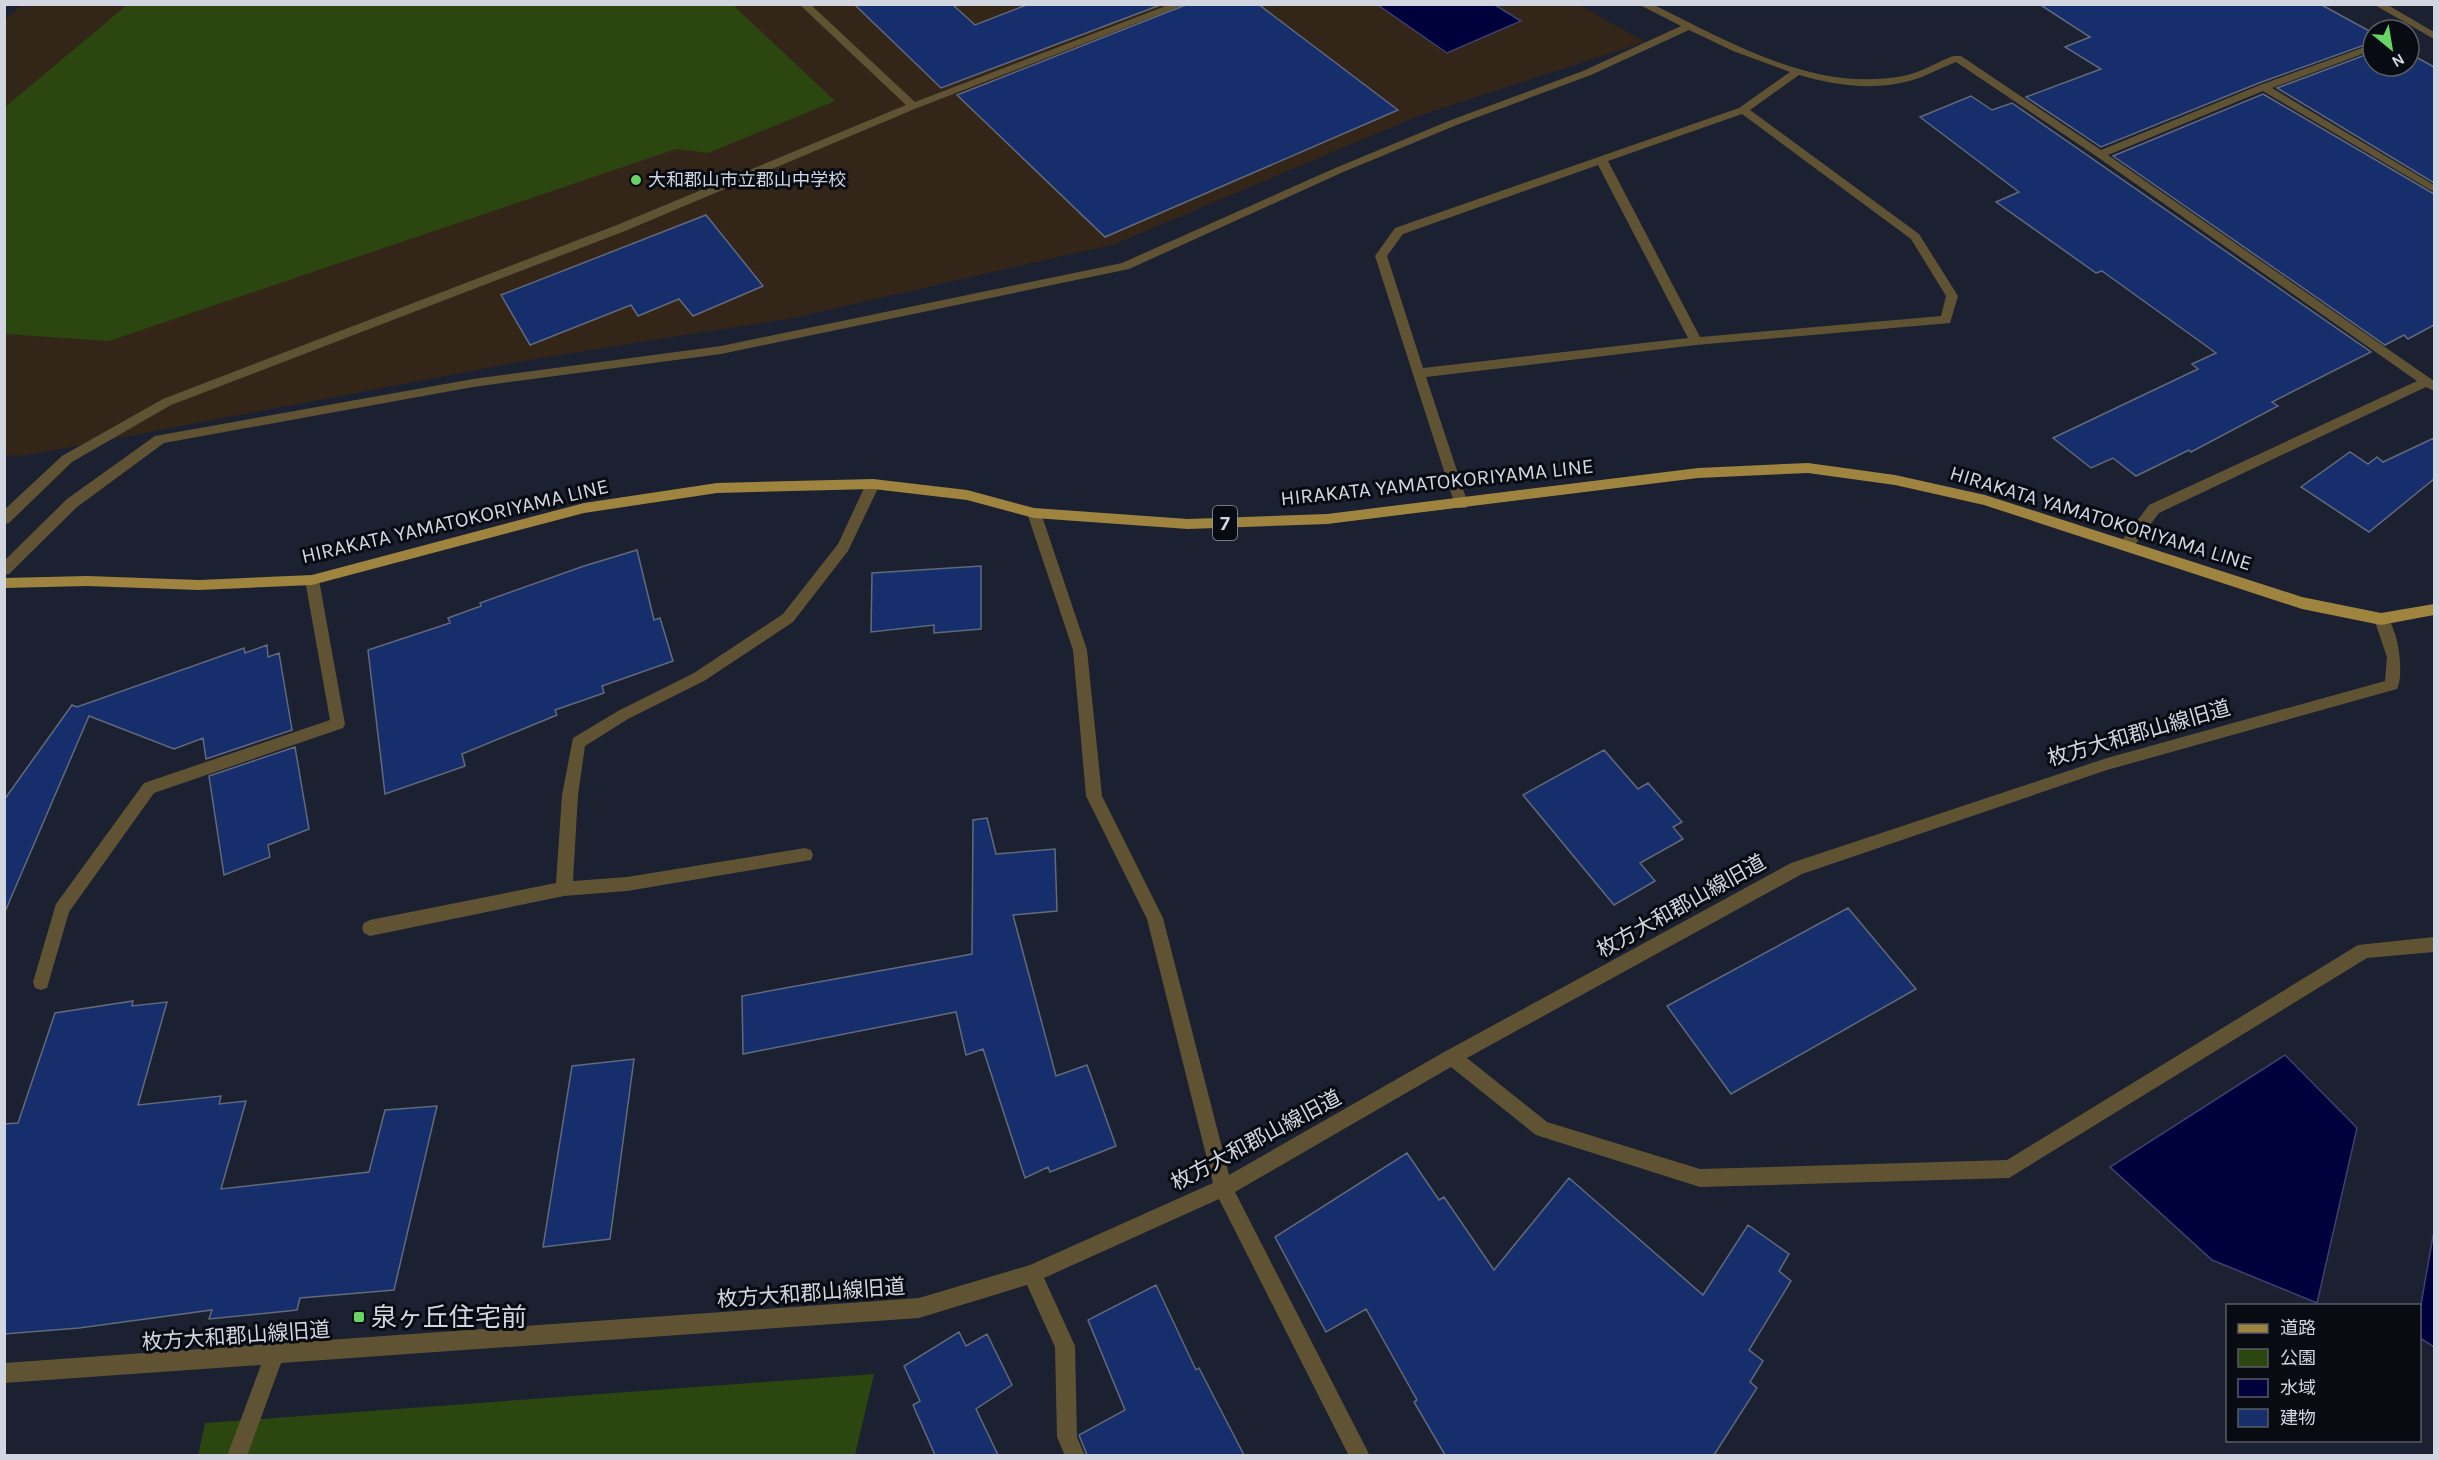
<svg xmlns="http://www.w3.org/2000/svg" width="2439" height="1460" font-family="Karla,'Noto Sans JP',sans-serif">
<style>
.education{fill:#332619}
.green{fill:#2b460f}
.water{fill:#00013c;stroke:#3f416d;stroke-width:1.5}
.building{fill:#172e6c;stroke:#61697b;stroke-width:1.5}
.lines{fill:none;stroke-linecap:round;stroke-linejoin:round}
.minor{fill:#605333;fill-rule:evenodd}
.major{fill:#9e843e;fill-rule:evenodd}
.poi-dot{fill:#68d465;stroke:#080b11;stroke-width:2}
.labels{text-anchor:middle;stroke-width:6;stroke-linejoin:round;paint-order:stroke}
.far-poi-label{font-size:18px;fill:#d1d6e0;stroke:#080b11;text-anchor:start}
.shield{fill:#080b11;stroke:#9599a2;stroke-width:1.5}
.shield-label{font-size:20px;font-weight:bold;fill:#d1d6e0}
.street-label{font-size:21px;fill:#d1d6e0;stroke:#080b11}
.near-poi-label{font-size:26px;fill:#d1d6e0;stroke:#080b11;text-anchor:start}
</style>
<rect width="100%" height="100%" fill="#1b2130"/>
<path class="education" d="M24 4H1577L1645 42 1418 116 1115 244 793 318 535 359 23 456 4 455V20Z"/>
<path class="green" d="M127 5H733L835 101 708 153 676 149 109 341 5 334V107Z
M874 1374 855 1455 198 1456 205 1423Z"/>
<path class="water" d="M1378 5H1495L1521 21 1447 53Z
M2285 1055 2357 1128 2317 1303 2212 1260 2110 1167Z
M2433 1236 2434 1237V1347L2420 1338V1310Z"/>
<path class="building" d="M854 4H952L975 25 1029 4H1163L941 88Z
M1188 4H1258L1398 110 1105 237 957 95Z
M2039 4H2320L2373 33V42L2259 83 2101 147 2026 97 2101 69 2065 47 2090 37Z
M2373 52V66H2409V53L2434 67V183L2277 88Z
M2263 94 2434 194V325L2408 339 2404 335 2385 345 2113 156Z
M1971 96 1992 110 2012 103 2371 352 2272 402 2278 406 2191 452 2189 450 2136 476 2113 458 2091 468 2053 438 2198 369 2192 364 2216 353 2102 271 2096 273 1996 202 2019 192 1920 117Z
M706 215 763 286 693 316 679 299 638 316 631 305 530 345 501 295Z
M2434 438V479L2369 532 2301 487 2350 452 2368 464 2377 457 2383 462Z
M637 550 654 620 660 618 673 661 602 686 604 693 555 710 557 715 462 754 465 766 385 794 368 650 450 623 448 618 481 606 480 603 584 566Z
M981 566V629L934 633V625L871 632 872 573Z
M267 645 268 657 279 653 292 730 206 759 203 738 174 749 89 716 4 914V800L72 705 77 707 244 648 245 653Z
M295 747 309 829 268 845 270 857 224 875 209 776Z
M1604 750 1638 789 1648 783 1682 822 1673 827 1683 839 1640 863 1655 881 1614 905 1523 795Z
M987 818 996 854 1055 849 1057 911 1013 915 1056 1076 1087 1065 1116 1146 1050 1172 1048 1167 1025 1178 983 1049 966 1055 956 1012 743 1054 742 996 972 954 973 820Z
M1848 908 1916 989 1731 1094 1667 1006Z
M133 1001 132 1006 167 1002 138 1105 221 1096 219 1104 246 1101 221 1189 369 1172 385 1110 437 1106 394 1290 300 1298 297 1310 209 1319 212 1310 79 1328 4 1334V1124L18 1123 55 1013Z
M634 1059 610 1239 543 1247 572 1066Z
M1407 1153 1439 1200 1444 1197 1494 1270 1569 1178 1703 1295 1748 1225 1789 1254 1779 1271 1791 1281 1749 1350 1763 1361 1750 1382 1757 1388 1714 1455H1445L1414 1402 1417 1400 1366 1309 1326 1332 1275 1237Z
M1156 1285 1196 1370 1199 1368 1244 1455H1087L1079 1435 1125 1410 1088 1320Z
M959 1332 966 1346 987 1334 1012 1385 976 1409 998 1455H935L913 1405 920 1401 904 1366Z"/>
<g class="lines">
<path class="minor" d="M799 4H810L915 102 1171 4H1186L917 108 625 231 171 405 72 462 9 523 4 524V510L62 456 163 399 617 225 906 105Z
M1638 4H1652C1728 41 1814 93 1903 76 1920 73 1937 62 1953 56H1961L2101 150 2260 85 2373 44V50L2272 88 2434 185V192L2263 91 2108 155 2434 381V391L2426 387 2159 513 2131 550H2121L2119 546 2121 542 2149 505 2417 381 2096 156 1956 62C1940 68 1925 77 1909 81 1873 91 1833 85 1799 75L1750 110 1919 234 1958 296 1950 323 1696 345 1426 377 1468 504 1466 508H1456L1375 256 1395 228 1739 108 1790 72 1733 51 1689 30 1591 75 1459 124 1341 173 1129 269 721 354 473 387 164 443 77 507 9 574 4 575V561L67 499 155 436 473 379 721 346 1122 263 1333 169 1451 120 1583 71 1681 26ZM1742 114 1911 239 1946 296 1941 316 1700 337 1608 161ZM1598 165 1688 338 1423 368 1387 256 1403 234Z
M2373 4H2386L2434 32V39Z
M873 479 880 484 848 551 793 622 704 681 628 719 585 746 578 795 573 881 627 877 805 848 811 850 813 855 811 860 627 891 564 896 370 936 364 933 362 928 364 923 370 920 556 883 562 795 573 738 618 711 694 673 783 614 838 544 866 484Z
M1034 508 1041 513 1087 650 1102 796 1163 918 1229 1175 1446 1051 1791 863 2107 758 2385 681 2387 657 2374 619 2381 613C2398 619 2405 674 2397 689L2107 770 1802 874 1467 1058 1547 1122 1700 1169 2007 1160 2358 945 2434 937V952L2367 958 2009 1178 1700 1187 1536 1135 1451 1067 1235 1192 1370 1456H1349L1219 1199 1044 1278 1075 1346 1077 1437 1085 1456H1065L1057 1437 1055 1347 1027 1285 919 1318 281 1363 247 1456H227L261 1365 4 1383V1363L919 1298 1030 1265 1213 1183 1147 919 1086 796 1073 650 1027 513Z
M312 575 319 580 345 724 343 728 154 793 69 912 47 988 41 990 35 988 33 982 56 904 144 783 330 720 305 580Z"/>
<path class="major" d="M1808 463 1895 475 1985 495 2302 597 2381 613 2434 604V615L2381 625 2302 609 1984 505 1895 485 1808 473 1698 478 1327 524 1188 529 1034 518 967 500 873 489 717 493 584 513 312 585 199 590 87 586 4 588V578L87 576 199 580 312 575 584 503 717 483 873 479 967 490 1034 508 1188 519 1327 514 1698 468Z"/>
</g>
<g class="poi-dot">
<circle cx="636" cy="180" r="6"/>
<rect x="353" y="1311" width="12" height="12" rx="3"/>
</g>
<g class="labels">
<g class="far-poi-label">
<text x="648" y="186">大和郡山市立郡山中学校</text>
</g>
<rect class="shield" x="1213" y="506" width="24" height="34" rx="4.5"/>
<g class="shield-label">
<text x="1225" y="530">7</text>
</g>
<g class="street-label">
<text transform="translate(1437 482) rotate(-6)" y="7">HIRAKATA YAMATOKORIYAMA LINE</text>
<text transform="translate(2101 518) rotate(17)" y="7">HIRAKATA YAMATOKORIYAMA LINE</text>
<text transform="translate(455 521) rotate(-13)" y="7">HIRAKATA YAMATOKORIYAMA LINE</text>
<text transform="translate(2139 733) rotate(-16)" y="7">枚方大和郡山線旧道</text>
<text transform="translate(1681 906) rotate(-29)" y="7">枚方大和郡山線旧道</text>
<text transform="translate(1256 1140) rotate(-28)" y="7">枚方大和郡山線旧道</text>
<text transform="translate(811 1293) rotate(-4)" y="7">枚方大和郡山線旧道</text>
<text transform="translate(236 1336) rotate(-4)" y="7">枚方大和郡山線旧道</text>
</g>
<g class="near-poi-label">
<text x="371" y="1326">泉ヶ丘住宅前</text>
</g>
</g>
<rect width="2439" height="1460" fill="none" stroke="#d1d6e0" stroke-width="12"/>
<rect x="2226" y="1304" width="195" height="138" fill="#080b11" stroke="#585c64" stroke-width="1.5"/>
<rect x="2238" y="1324" width="30" height="9" fill="#9e843e" stroke="#585c64" stroke-width="1.5"/>
<text x="2280" y="1334" font-size="18" fill="#d1d6e0">道路</text>
<rect x="2238" y="1349" width="30" height="18" fill="#2b460f" stroke="#585c64" stroke-width="1.5"/>
<text x="2280" y="1364" font-size="18" fill="#d1d6e0">公園</text>
<rect x="2238" y="1379" width="30" height="18" fill="#00013c" stroke="#585c64" stroke-width="1.5"/>
<text x="2280" y="1394" font-size="18" fill="#d1d6e0">水域</text>
<rect x="2238" y="1409" width="30" height="18" fill="#172e6c" stroke="#585c64" stroke-width="1.5"/>
<text x="2280" y="1424" font-size="18" fill="#d1d6e0">建物</text>
<g transform="translate(2391 48) rotate(150)"><circle r="28" fill="#080b11" stroke="#585c64" stroke-width="1.5"/>
<path d="M0-4.5L10 22L0 15L-10 22Z" fill="#68d465"/>
<text y="-9" font-size="16" font-weight="bold" text-anchor="middle" fill="#d1d6e0">N</text>
</g>
</svg>
